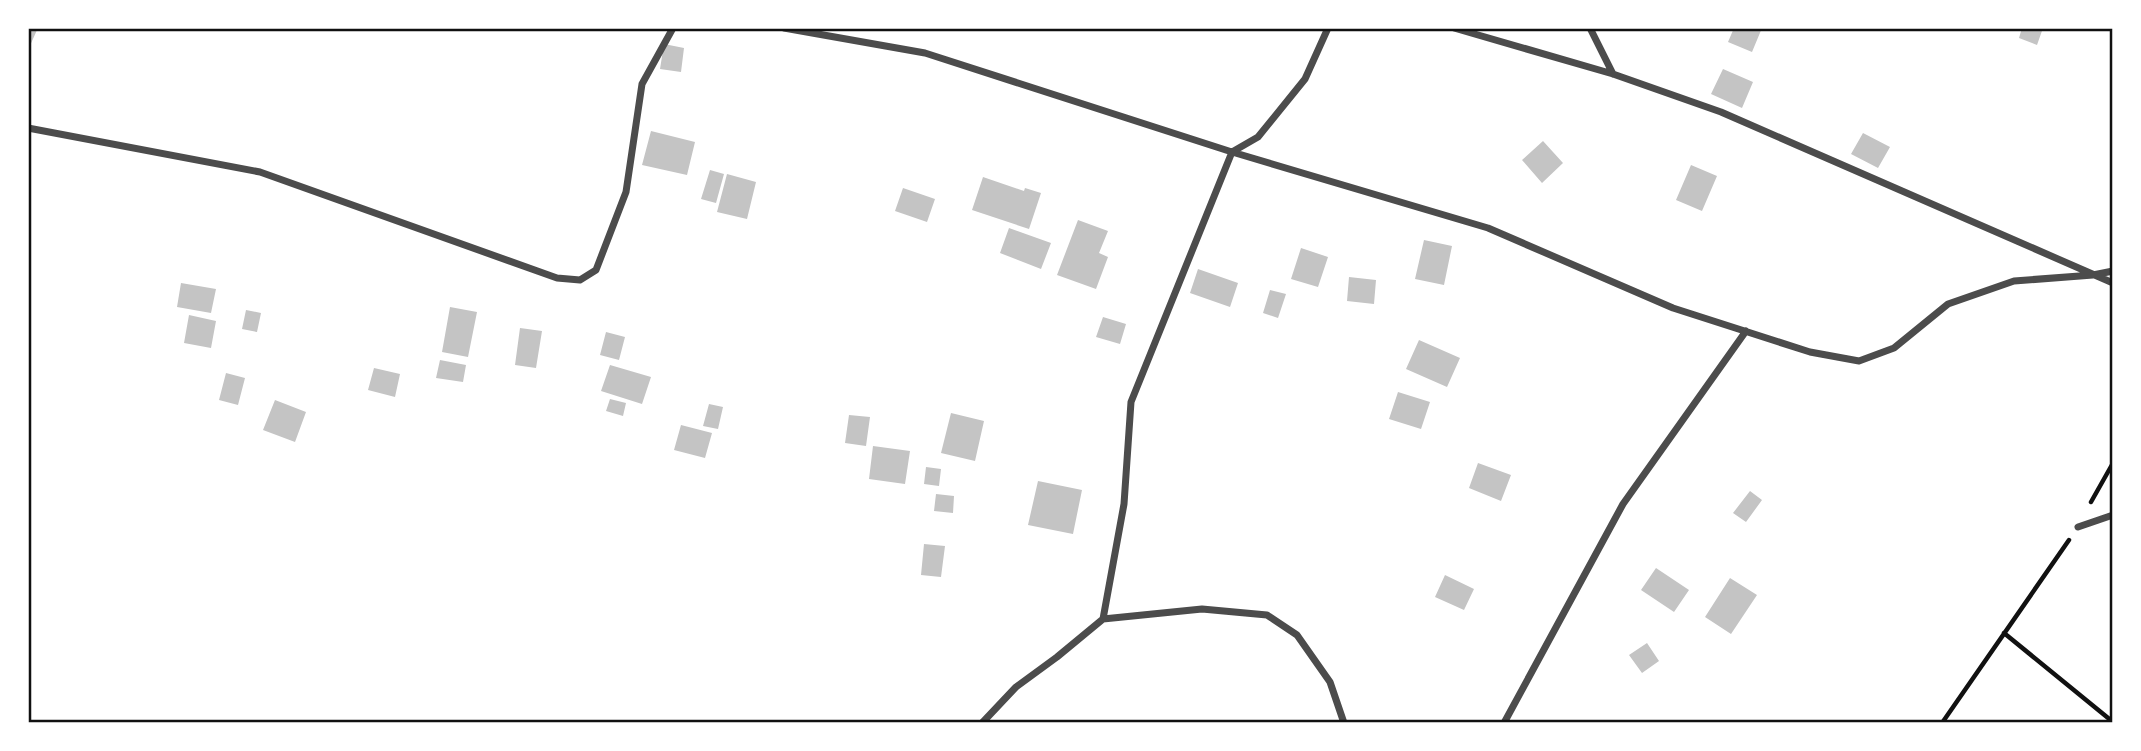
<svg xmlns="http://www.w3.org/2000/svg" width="2141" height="751" font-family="Karla,sans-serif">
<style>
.building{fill:#c4c4c4}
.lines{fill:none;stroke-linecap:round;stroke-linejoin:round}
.path{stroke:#111;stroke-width:4.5}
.minor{stroke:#4c4c4c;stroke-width:7}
.neatline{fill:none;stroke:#111;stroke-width:2.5}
</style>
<rect width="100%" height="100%" fill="#fff"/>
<path class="building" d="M28 28 37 30 28 50Z
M1734 28H1762L1752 52 1728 42Z
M2022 28H2043L2037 45 2019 38Z
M664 44 684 48 681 72 660 69Z
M1723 69 1753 82 1742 108 1711 94Z
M651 131 695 142 687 175 642 165Z
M1863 133 1890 147 1878 168 1851 154Z
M1543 141 1563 163 1542 183 1522 160Z
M1691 165 1717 176 1702 211 1676 200Z
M710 170 724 174 716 203 701 199Z
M727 174 756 182 747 219 717 212Z
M983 177 1024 191 1025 188 1041 193 1029 229 972 210Z
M903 188 935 199 927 222 895 211Z
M1078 220 1108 231 1099 253 1108 257 1096 289 1057 275Z
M1009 228 1051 243 1041 269 1000 253Z
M1424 240 1452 246 1444 285 1415 279Z
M1301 248 1328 257 1318 287 1291 279Z
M1198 269 1238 283 1230 307 1190 293Z
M1349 277 1376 280 1374 304 1347 301Z
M181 283 216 289 211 313 177 307Z
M1270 290 1286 294 1278 318 1263 313Z
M450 307 477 312 468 357 442 352Z
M246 310 261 313 257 332 242 329Z
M189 315 216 321 211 348 184 343Z
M1103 317 1126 324 1120 344 1096 337Z
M520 328 542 331 536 368 515 365Z
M606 332 625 337 619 360 600 355Z
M1419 340 1460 358 1447 387 1406 369Z
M440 360 466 365 463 382 436 378Z
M610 365 651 377 642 404 601 391Z
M374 368 400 374 395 397 368 390Z
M226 373 245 378 238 405 219 400Z
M1398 392 1430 402 1421 429 1389 419Z
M610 399 626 403 623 416 606 411Z
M275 400 306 412 295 442 263 430Z
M709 404 723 407 718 429 703 426Z
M951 413 984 421 975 461 941 453Z
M849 415 870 417 866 446 845 443Z
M681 425 712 433 705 458 674 450Z
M873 446 910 451 905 484 869 479Z
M1478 463 1511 475 1501 501 1469 488Z
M926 467 941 469 939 486 924 484Z
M1038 481 1082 490 1073 534 1028 525Z
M1750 491 1762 500 1746 522 1733 513Z
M936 494 954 496 953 513 934 511Z
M924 544 945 546 941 577 921 575Z
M1656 568 1689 590 1674 612 1641 590Z
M1445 575 1474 589 1464 610 1435 597Z
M1730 578 1757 595 1731 634 1705 617Z
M1647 643 1659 661 1642 673 1629 655Z"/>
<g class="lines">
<path class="path" d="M2091 502 2113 463
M2004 633 2113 722
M1942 723 2069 540"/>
<path class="minor" d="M784 28 925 53 1232 152 1488 228 1673 308 1810 352 1859 361 1894 348 1948 304 2014 281 2093 275 2113 271
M1454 28 1613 74 1721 112 2113 283
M1590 28 1613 74
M28 128 260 172 557 278 580 280 596 270 626 192 642 84 673 28
M2078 527 2113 515
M1103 619 1202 609 1267 615 1297 635 1330 682 1344 723
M982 723 1016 687 1057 657 1103 619 1124 504 1131 402 1232 152 1258 137 1305 79 1328 28
M1504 723 1623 504 1746 331"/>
</g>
<rect width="2141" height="751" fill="none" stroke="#ffffff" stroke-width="60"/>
<rect x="30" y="30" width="2081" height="691" class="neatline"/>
</svg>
